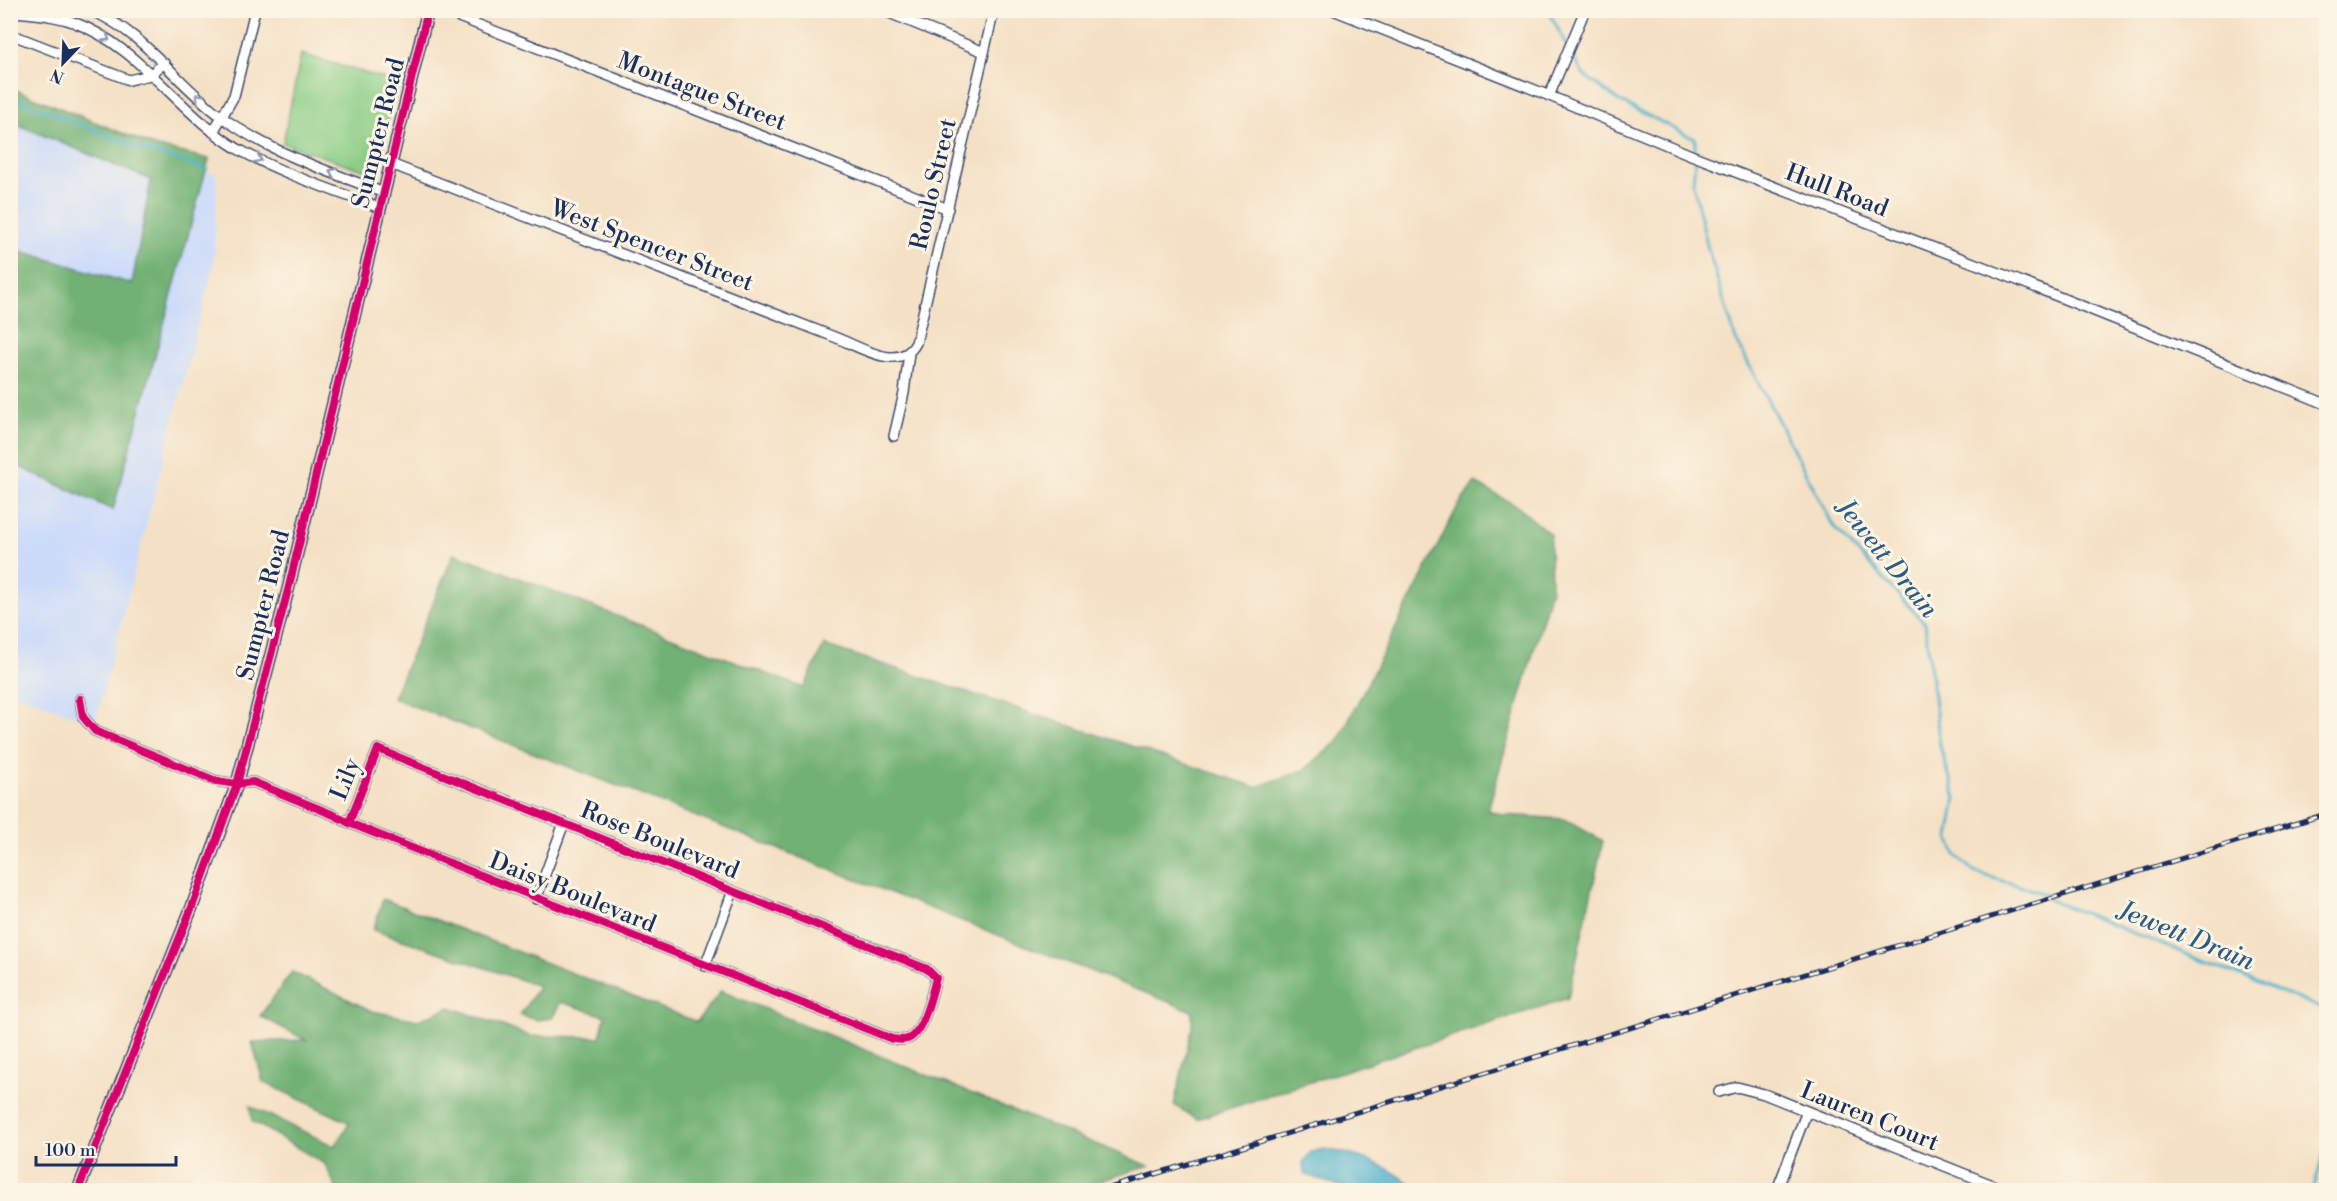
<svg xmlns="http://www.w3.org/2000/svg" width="2337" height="1201" font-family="'Libre Bodoni',serif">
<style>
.built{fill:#ccdbfa}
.green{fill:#8cce86;stroke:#547e72;stroke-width:1.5}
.forest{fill:#71b173;stroke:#467068;stroke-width:1.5}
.water{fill:#4bafca;stroke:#336f94;stroke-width:1.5}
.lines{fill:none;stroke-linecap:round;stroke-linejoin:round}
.stream{stroke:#4bafca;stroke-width:3}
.minor-casing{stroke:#3c4a6d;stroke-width:12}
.tertiary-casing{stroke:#3c4a6d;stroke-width:14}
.minor{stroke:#fff;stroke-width:9}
.tertiary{stroke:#fff;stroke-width:10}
.rail-casing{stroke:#1b2f5e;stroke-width:5}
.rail{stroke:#fcf5e5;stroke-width:3;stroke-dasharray:9;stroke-linecap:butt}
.cycleway-casing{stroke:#fcf5e5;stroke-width:11}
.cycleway{stroke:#d6006c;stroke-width:8}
.oneway{stroke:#8d97ae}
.labels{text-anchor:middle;stroke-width:6;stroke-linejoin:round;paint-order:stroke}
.street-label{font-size:24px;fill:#1b2f5e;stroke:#fcf5e5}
.water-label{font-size:26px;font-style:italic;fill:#2c5c84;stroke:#fcf5e5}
</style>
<rect width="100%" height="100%" fill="#fcf5e5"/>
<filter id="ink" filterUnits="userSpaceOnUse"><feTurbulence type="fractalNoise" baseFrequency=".0167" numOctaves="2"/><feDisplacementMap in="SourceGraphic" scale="12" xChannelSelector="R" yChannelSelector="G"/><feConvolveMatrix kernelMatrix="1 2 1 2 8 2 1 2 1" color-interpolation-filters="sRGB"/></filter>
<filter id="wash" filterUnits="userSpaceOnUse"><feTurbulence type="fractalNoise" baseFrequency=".008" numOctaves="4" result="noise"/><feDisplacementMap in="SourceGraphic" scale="24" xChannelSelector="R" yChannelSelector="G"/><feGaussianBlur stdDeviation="1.35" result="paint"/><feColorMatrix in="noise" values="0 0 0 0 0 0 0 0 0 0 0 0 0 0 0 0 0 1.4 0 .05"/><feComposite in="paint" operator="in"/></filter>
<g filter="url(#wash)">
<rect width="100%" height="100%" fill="#f4e0c4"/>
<path class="built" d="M10 95 217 175 214 262 95 724 11 691Z
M1188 1183 1211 1190H1162Z"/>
<path class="green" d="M301 54 399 83 372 173 283 143Z"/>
<path class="forest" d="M11 88 154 146 209 159 113 510 11 463V248L132 284 151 180 11 122Z
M1475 483 1517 506 1550 534 1551 590 1488 810 1504 815 1564 819 1603 841 1568 998 1197 1119 1174 1105 1192 1028V1011L393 698 454 553 804 688 824 645 1256 787 1304 770 1338 741 1458 506Z
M383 899 697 1022 721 991 1149 1166 1070 1190H337L325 1164 252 1121 250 1106 334 1146 350 1123 263 1082 252 1042 306 1040 260 1016 292 972 372 1011 418 1020 450 1007 530 1036 600 1037 605 1016 561 1002 552 1018 537 1020 520 1015 539 986 373 930Z"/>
<path class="water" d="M1324 1149C1357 1154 1392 1166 1417 1190H1350L1304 1174 1303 1162 1311 1152Z"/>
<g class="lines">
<path class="stream" d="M1548 10 1567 46
M1570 51 1583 74 1619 101 1695 139V153
M10 96 139 148 207 169
M1695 160 1693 183 1708 249 1736 340 1834 527 1925 623 1940 746 1956 798 1949 838 1956 855 1974 872 2046 894 2048 899 2326 1010
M2313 1190 2326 1147"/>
</g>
</g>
<g filter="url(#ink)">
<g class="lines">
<g class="minor-casing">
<path id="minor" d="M90 10C147 34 175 83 222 117 270 153 329 171 384 193
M441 10 948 209
M882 10 984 52
M1333 10 1540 92 1691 155 1997 272 2326 404
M10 12C32 13 53 15 73 22 140 46 178 113 238 149 282 174 333 190 380 208
M10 34 129 80 150 75 164 63
M1549 96 1585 10
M213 132 234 96 255 10
M391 164 837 338C860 347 900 373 916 343L994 10
M894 436 904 393 909 353
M80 699 83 717 95 731 216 781 237 784 253 782 334 815 349 823 892 1039C897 1039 903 1041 907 1039 923 1035 932 993 936 978L927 969 378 749 349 823
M536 899 564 823
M705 966 733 891
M1719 1092 1737 1087 1764 1094 2005 1190
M1511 1190H1518
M1777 1190 1807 1111"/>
</g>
<g class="tertiary-casing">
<path id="tertiary" d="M78 1190 192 907 237 784 288 590 428 10"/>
</g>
<use href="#minor" class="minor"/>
<use href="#tertiary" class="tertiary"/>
<g class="rail-casing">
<path id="rail" d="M1103 1190 2326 814"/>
</g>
<use href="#rail" class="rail"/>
<g class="cycleway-casing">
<path id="cycleway" d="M80 699 83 717 95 731 216 781 237 784 253 782 334 815 349 823 892 1039C897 1039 903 1041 907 1039 923 1035 932 993 936 978L927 969 378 749 349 823
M78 1190 192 907 237 784 288 590 428 10"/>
</g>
<use href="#cycleway" class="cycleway"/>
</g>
<defs><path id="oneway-chevron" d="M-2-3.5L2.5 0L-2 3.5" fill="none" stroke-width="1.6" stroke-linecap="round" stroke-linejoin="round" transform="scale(1.5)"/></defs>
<g class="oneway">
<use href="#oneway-chevron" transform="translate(106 38) rotate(33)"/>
<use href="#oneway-chevron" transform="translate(199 97) rotate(-136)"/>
<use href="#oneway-chevron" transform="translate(258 159) rotate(26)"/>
<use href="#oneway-chevron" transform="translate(333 172) rotate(-158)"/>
</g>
</g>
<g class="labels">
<g class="street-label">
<text transform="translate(702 91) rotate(21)" y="8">Montague Street</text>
<text transform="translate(378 133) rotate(-76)" y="8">Sumpter Road</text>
<text transform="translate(933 184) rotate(-77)" y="8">Roulo Street</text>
<text transform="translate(1837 190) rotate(21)" y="8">Hull Road</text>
<text transform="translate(652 245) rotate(21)" y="8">West Spencer Street</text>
<text transform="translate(263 605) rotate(-76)" y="8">Sumpter Road</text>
<text transform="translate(345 779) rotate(-68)" y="8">Lily</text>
<text transform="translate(660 840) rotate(22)" y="8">Rose Boulevard</text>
<text transform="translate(573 892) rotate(22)" y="8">Daisy Boulevard</text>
<text transform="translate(1870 1116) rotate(22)" y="8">Lauren Court</text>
</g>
<g class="water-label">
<text transform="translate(1888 558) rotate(51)" y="9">Jewett Drain</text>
<text transform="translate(2187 935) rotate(22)" y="9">Jewett Drain</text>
</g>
</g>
<rect width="2337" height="1201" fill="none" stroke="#fcf5e5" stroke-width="36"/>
<g transform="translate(63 63) rotate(203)" stroke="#fcf5e5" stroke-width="4.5" paint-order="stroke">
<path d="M0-4.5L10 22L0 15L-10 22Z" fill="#1b2f5e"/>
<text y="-9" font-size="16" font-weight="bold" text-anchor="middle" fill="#1b2f5e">N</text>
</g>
<path d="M36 1156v9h140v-9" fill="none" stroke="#1b2f5e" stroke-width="3"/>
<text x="45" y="1156" font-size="18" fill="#1b2f5e" stroke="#fcf5e5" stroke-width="4.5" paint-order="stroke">100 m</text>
</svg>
